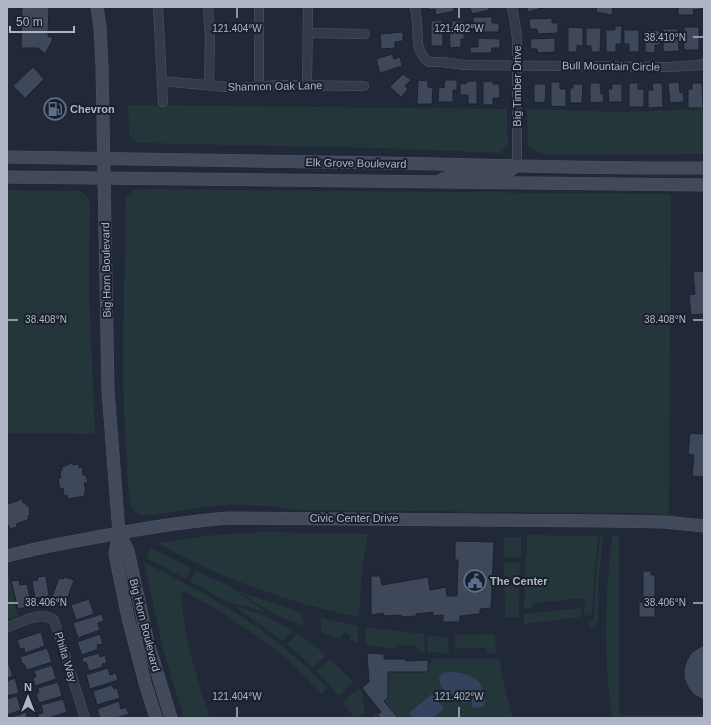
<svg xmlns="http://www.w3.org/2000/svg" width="711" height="725" font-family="Arial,sans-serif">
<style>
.green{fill:#24363a}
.water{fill:#35425e}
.building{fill:#3f485a;stroke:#1c222f}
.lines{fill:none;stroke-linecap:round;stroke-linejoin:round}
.street-casing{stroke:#4f5563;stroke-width:10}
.secondary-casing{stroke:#4f5563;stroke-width:13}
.street{stroke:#343b48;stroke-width:9}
.secondary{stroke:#42495b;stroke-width:12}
.ticks{fill:none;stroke:#afb5c5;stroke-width:1.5}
.labels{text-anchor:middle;stroke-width:4;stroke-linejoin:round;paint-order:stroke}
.street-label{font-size:11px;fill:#afb5c5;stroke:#1a202c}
.poi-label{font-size:11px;font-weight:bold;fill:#afb5c5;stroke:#1a202c;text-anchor:start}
.ticks-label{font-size:10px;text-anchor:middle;fill:#afb5c5;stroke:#1a202c;stroke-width:4;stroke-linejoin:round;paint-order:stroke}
</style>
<rect width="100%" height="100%" fill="#212837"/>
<path class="green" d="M128 105 507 109 508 145 500 153 379 148 137 143 129 134Z
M527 109 621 112 704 109V154L546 155 528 147Z
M140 189 671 194 669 515 622 513 301 510C272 506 241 503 212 506 188 509 165 514 141 516 137 513 133 511 131 506 127 492 127 463 126 448 120 365 125 282 126 199 130 192 133 190 140 189Z
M7 190 78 191C85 193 88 197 90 204L89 292 95 434 7 433Z
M264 532 368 534 362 571 359 617C287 603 221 578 157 543L214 535Z
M527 535 598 536 594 579 592 615 584 616 585 598 533 603 532 608 524 609Z
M600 536H603L598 587V620L596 625 590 629 588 621 594 619 596 578Z
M612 536H619V715H704V718H612C603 658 605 597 612 536Z
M504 537H521V557H504Z
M151 548 191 568 186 579 146 558Z
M144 562C212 596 275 631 327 688L321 694 288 659 261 639 215 608 181 590C183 633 196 677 210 718H184L163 650Z
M504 563H520L519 617H505Z
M195 571 229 586 267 613 250 607 227 602 190 581Z
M7 574 9 576 18 616 7 619Z
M238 591 302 613 304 626C280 618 258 606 238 591Z
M234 606 267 616 293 631 283 641Z
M581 608 580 617 524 624V614Z
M321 618 358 626V643L350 641V635L342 633 341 639 321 633Z
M366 627 424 634 425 652 418 651 417 646 396 644 395 649 366 645Z
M297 633 326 655 313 668 287 644Z
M495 634 496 653H487L486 648H455V635Z
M427 636 448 637 449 653 428 652Z
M367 653 384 654V659L406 661 428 660V662H431L432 659H499L505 689 513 718H374L373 716 377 712 379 714 381 712 362 688 369 682Z
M330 659 353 682 339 696 317 671Z
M358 688 362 692 365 713 359 718H354L343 703Z"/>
<path class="water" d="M448 672C459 671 483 677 482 690L480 692 471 694 472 695 481 694 484 695 485 699 484 707 472 708V701C469 702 466 704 463 703 461 702 459 700 458 699 450 692 440 691 439 678L442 673Z
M432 694 444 709 433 718H414L409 713Z"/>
<path class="building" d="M22 7H49L48 36 53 38 50 45 45 54 38 48H21Z
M428 7H453L454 11 436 15 435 9 429 10Z
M470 7H488L489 10 472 14Z
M527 7H545L528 12Z
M597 7H613L612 15 596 12Z
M678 7H701L702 9 693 10 694 15H678Z
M473 17H492V23H499V32H473Z
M552 18V23H558V33L538 34 537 29H530L529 19Z
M442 20 443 46H431V21Z
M452 21H464V39H461V47L450 48 449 26H452Z
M615 26H622L621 44H616V52H606V30H615Z
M568 27 583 28V46L577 45V52H568Z
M684 27H699V50H684Z
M586 28H601L600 52H591V46H586Z
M663 29H678L679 51 663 52Z
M624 30H639V52H629V44H624Z
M645 30 660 31V45H655V53L645 52Z
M403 32V41L395 42V48L381 49 380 34Z
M478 38 500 39V48H492L491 53H470V47H478Z
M555 38V52L538 53 537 49H531L530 39Z
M392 54 394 59 400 57 402 66 380 73 376 59Z
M33 67 44 79 25 98 13 86Z
M403 74 411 80 405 86 408 89 401 97 390 87Z
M418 80 428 81V87L433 88 432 104H417Z
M445 80H457V90H453V102H438L439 87 444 88Z
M467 81H477V104H468V95H460V84L467 83Z
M493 81V84H499L500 98H493V105H483V82Z
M551 82H560V89H566V107L551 106Z
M679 82 680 93 683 92 684 102 670 103 668 83Z
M590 83H600L601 94 603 93 604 102 590 103Z
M629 83H638V89H644V107H629Z
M652 83H662L663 107 648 108V90H653Z
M692 83H702L703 108H688V89H692Z
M534 84H546L545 103 534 102Z
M573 84H583L582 103H570V88H573Z
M612 84H622V102H609L608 89H612Z
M704 271V314L691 315 689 295 695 294 693 272Z
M690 433 704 434V477L692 476 694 455 688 454Z
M72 463 73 465 79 464V468L82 467 83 475H86L88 483H84L86 492H84L85 496 67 499V495L64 496 63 488 60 489 58 478H61L60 471 62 470V467Z
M22 499 23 503 25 502 27 506H29L30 510 29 511 30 515 28 516 29 519 16 524 17 527 10 529 8 525H7V502L8 504Z
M455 541 494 542 491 608 480 609V614L460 616V622H443V615L433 616V612L416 614V616L401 617V615L384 616 383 613 371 615V576H380L382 585 428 577 430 590 446 587 447 596H457L458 560H455Z
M643 571H651V575H655V617H639V602H643Z
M46 576 49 596 35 598 32 581 38 580 37 577Z
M64 577 74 580 66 602 52 597 59 578 63 579Z
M19 580 20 585 27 584 32 606 18 609 11 581Z
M89 599 94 614 76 620 71 605Z
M102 614 104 621 98 623 100 630 78 638 73 623Z
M41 632 45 646 25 653 24 648 20 649 17 640Z
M100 634 103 644 97 645 98 649 82 655 77 642Z
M704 645V700L694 695 688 687 684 678V669L687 660 692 652Z
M47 648 52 662 27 670 24 664H22L20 657Z
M99 653 100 657 105 655 107 663 102 664 103 667 89 671 86 662 83 663 82 658Z
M367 653 384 654V659H406V661L428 660V672H388V698L384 701 398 718H379L377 713V712L379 714 381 712 362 688 369 682Z
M7 662H8L13 676 7 678Z
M52 665 56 679 35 686 33 678 36 677 34 671Z
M108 668 110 675 116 673 118 680 90 689 86 675Z
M15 678 19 693 7 696V681Z
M58 682 62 696 39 703 36 694 39 693 38 688Z
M112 685 114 689 117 688 120 698 97 705 93 691Z
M17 696 21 710 7 715V699Z
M63 699 67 712 49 718H39L38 714 43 713 41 705Z
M119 701 121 709 126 707 129 714 116 718H100L97 709Z
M26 712 27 718H8Z"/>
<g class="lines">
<g class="street-casing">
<path id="street" d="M158 7 163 102
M208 7 210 38 209 85
M259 7V85
M415 7 417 22 418 44 420 51 424 58 429 62H442L464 65 669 67 701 65 704 63
M512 7 514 17 517 38V166
M308 33 365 34
M162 81 237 88 279 85 364 86
M307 85 308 7
M7 627C20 623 41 610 54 620L85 718"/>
</g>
<g class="secondary-casing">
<path id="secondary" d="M97 7 100 27 102 66 108 390 119 533 115 554 128 618 145 683 156 718
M7 157C133 160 259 160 385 163 492 165 598 169 704 168
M7 177 704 185
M441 180C446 178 451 175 456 174 474 170 494 181 512 169
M119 533 128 551 148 643 171 718
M7 556C39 547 70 542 103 536 145 528 187 521 230 518L610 521 665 522 704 526"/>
</g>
<use href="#street" class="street"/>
<use href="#secondary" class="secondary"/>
</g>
<path class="ticks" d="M237 8V18M459 8V18M693 37H703M8 320H18M693 320H703M8 603H18M693 603H703M237 707V717M459 707V717"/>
<defs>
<g id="fuel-ring" transform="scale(1.15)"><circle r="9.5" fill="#1a202c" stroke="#5c6f8a" stroke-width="1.5"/><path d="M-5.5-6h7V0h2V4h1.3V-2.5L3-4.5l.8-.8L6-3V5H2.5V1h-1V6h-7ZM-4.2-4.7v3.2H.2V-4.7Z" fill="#5c6f8a"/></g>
<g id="civic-ring" transform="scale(1.15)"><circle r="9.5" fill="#1a202c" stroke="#5c6f8a" stroke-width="1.5"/><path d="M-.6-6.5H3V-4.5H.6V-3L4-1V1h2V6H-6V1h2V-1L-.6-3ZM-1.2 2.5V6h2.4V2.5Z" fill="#5c6f8a"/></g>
</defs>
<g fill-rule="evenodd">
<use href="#fuel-ring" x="55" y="109"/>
<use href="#civic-ring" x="475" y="581"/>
</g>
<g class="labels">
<g class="street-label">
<text transform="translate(611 66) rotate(1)" y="4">Bull Mountain Circle</text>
<text transform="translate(275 86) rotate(-1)" y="4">Shannon Oak Lane</text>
<text transform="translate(517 86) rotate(-90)" y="4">Big Timber Drive</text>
<text transform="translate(356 163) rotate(1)" y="4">Elk Grove Boulevard</text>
<text transform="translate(106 270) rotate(-91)" y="4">Big Horn Boulevard</text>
<text x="354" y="522">Civic Center Drive</text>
<text transform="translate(145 625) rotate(76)" y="4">Big Horn Boulevard</text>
<text transform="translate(66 657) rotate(73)" y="4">Philta Way</text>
</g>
<g class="poi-label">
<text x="70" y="113">Chevron</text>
<text x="490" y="585">The Center</text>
</g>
</g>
<g class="ticks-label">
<text x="237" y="32">121.404°W</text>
<text x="459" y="32">121.402°W</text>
<text x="665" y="41">38.410°N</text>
<text x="46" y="323">38.408°N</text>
<text x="665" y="323">38.408°N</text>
<text x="46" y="606">38.406°N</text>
<text x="665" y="606">38.406°N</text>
<text x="237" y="700">121.404°W</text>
<text x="459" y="700">121.402°W</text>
</g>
<rect width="711" height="725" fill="none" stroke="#afb5c5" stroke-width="16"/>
<g transform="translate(28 697)" stroke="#1a202c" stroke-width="3" paint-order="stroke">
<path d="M0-3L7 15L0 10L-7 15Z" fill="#afb5c5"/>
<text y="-6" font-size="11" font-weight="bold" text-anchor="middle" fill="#afb5c5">N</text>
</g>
<path d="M10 26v6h64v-6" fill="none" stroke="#afb5c5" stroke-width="2"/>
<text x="16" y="26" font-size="12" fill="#afb5c5" stroke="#1a202c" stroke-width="3" paint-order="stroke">50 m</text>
</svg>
